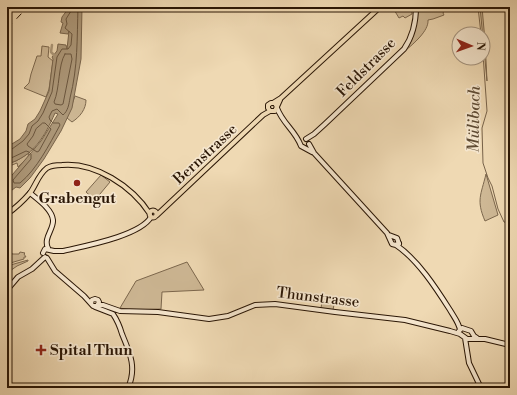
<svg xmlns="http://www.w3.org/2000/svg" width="517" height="395" font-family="'Libre Bodoni',serif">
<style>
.green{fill:#ceb895;stroke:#7c674d}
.water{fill:#ac9778;stroke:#78634a}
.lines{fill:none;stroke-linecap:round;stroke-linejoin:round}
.shore{stroke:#6b563e;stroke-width:1}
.stream{stroke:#78634a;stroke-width:1}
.canal{stroke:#ac9778;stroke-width:2.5}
.secondary-casing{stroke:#2a1605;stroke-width:6}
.primary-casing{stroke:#2a1605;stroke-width:6}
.secondary{stroke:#f5e6ce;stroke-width:4}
.primary{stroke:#efd9b3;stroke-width:4}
.rail{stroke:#2a1605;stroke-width:1;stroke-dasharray:7 7;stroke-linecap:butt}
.poi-dot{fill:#8f2418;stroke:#f5e6ce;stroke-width:1.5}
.labels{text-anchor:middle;stroke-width:3.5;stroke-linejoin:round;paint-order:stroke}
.street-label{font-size:15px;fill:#2a1605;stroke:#f5e6ce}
.poi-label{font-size:15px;font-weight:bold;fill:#2a1605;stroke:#f5e6ce}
.water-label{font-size:16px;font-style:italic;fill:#5e4a33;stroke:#f5e6ce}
</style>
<rect width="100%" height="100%" fill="#efd9b3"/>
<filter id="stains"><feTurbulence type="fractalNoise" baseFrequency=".005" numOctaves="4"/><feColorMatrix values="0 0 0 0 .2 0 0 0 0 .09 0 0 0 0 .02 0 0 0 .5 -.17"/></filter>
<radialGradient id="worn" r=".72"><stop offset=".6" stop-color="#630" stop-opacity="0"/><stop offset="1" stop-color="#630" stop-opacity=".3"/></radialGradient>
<path class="green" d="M396 7H411L412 14 405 18 403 16 399 18 393 8Z
M417 7H446L443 13 444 15 433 19 428 20C429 31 413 44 405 51L410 43Z
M480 7H482L485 41 487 81Z
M42 46 49 47 48 57 53 61 49 89 46 97 24 88 29 83 31 74 37 56H41Z
M75 96 86 100C86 109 80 117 72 122L67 118Z
M29 153 28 157 18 167 17 163 7 167V164L16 161Z
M486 174 498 215 485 221C476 200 481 195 486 174Z
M101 175 110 182 95 200 86 192Z
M11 251 12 254H19L20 252 25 253 24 254 26 257H24V259L7 264V254L11 253Z
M28 260V261L17 266 7 273V266Z
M187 262 204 290 162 292 161 309 131 310 120 308 136 281Z
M323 295 335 299 333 310 321 308Z"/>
<path class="water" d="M66 7H82L81 59 72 108 61 131 44 159 30 178 20 188 16 187 7 194V181L41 141 58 114 55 113C45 136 33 157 7 164V147L20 139 26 131 28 124 35 119 40 111 49 91 53 59 52 57 57 51 58 44 66 45 67 49 69 31 68 34 60 33 63 23 61 22 62 17 68 9Z"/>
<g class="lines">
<path class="shore" d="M65 54H71L72 59 63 104 61 105 55 104 54 102C60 88 58 65 65 54Z
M43 123H45L51 129 39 151 37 152 28 146 27 144 33 136 36 129Z
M7 150 12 149 23 141 29 134 32 126 38 121 43 113 52 92 57 57 62 49H68L71 45 72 34 65 28 67 24 66 19 71 11V7
M7 160 26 151 29 152 31 154V159L13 180 14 183H20C37 169 49 145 60 125L59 123H53L50 120 49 117 52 111 57 109 63 115C68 111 69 104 70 98 78 67 77 38 78 7"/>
<path class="stream" d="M478 7 481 34
M483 54 487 111 482 128 483 163 488 178 492 186 498 209 504 222 508 223 510 226"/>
<path class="canal" d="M52 45 51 52 54 55"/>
<g class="secondary-casing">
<path id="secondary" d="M277 108C283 124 295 130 301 146L312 152
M306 139 314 134 325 124 404 49C413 36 416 23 416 7
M309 144 314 153 387 233 392 244 396 245 399 243
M30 193C37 199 52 209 53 220 54 229 43 238 48 248
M389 235 397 238 399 244
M396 245C418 260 436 288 450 310 454 317 459 323 460 330
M43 253 45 249 54 251H63C84 246 140 236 151 217
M47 258 55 271 84 296 93 306H97L99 302 98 300 95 299 92 300 91 303
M7 290 18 277 32 269 45 257
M98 305H103L120 311 158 312 209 319 228 316 255 305 275 304 335 312 405 320 450 331 460 334 467 339H485L510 345
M95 307 113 314C117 320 120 327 122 334 130 353 137 368 128 388
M459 331 462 328 471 331 474 336 477 338
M465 338 469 363 481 388"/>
</g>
<g class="primary-casing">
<path id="primary" d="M273 103 281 98 380 7
M277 107 275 103H271L268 105V108L270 111H275L280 100
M149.5 214a3.5 3.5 0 1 1 7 0a3.5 3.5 0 1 1-7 0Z
M7 214C14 209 24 200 30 193 36 185 38 175 47 168 52 165 57 165 62 165 95 162 132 186 150 214
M157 215 263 115 270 111"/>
</g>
<use href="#secondary" class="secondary"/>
<use href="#primary" class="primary"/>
<path class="rail" d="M7 21 18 7
M7 29 21 14 30 7"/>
</g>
<g class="poi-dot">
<circle cx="77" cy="183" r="4"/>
<path d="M39 344h4v4h4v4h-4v4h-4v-4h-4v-4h4z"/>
</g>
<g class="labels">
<g class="street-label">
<text transform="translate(366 67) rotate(-45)" y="5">Feldstrasse</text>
<text transform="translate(205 154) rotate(-43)" y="5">Bernstrasse</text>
<text transform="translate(318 297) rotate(7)" y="5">Thunstrasse</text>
</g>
<g class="poi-label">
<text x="77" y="203">Grabengut</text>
<text x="50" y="355" text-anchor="start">Spital Thun</text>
</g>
<g class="water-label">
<text transform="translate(473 119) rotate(-89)" y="6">Mülibach</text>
</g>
</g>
<rect width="517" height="395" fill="none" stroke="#efd9b3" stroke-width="24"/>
<rect x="8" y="8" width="501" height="379" fill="none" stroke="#2a1605" stroke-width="2"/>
<rect x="12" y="12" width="493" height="371" fill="none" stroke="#2a1605"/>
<g transform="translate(471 46) rotate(92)"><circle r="19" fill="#f5e6ce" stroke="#a4937e"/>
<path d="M0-3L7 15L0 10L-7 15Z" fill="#8f2418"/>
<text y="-6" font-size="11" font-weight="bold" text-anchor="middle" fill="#2a1605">N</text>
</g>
<rect width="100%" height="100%" filter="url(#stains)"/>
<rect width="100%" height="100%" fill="url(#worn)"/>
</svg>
